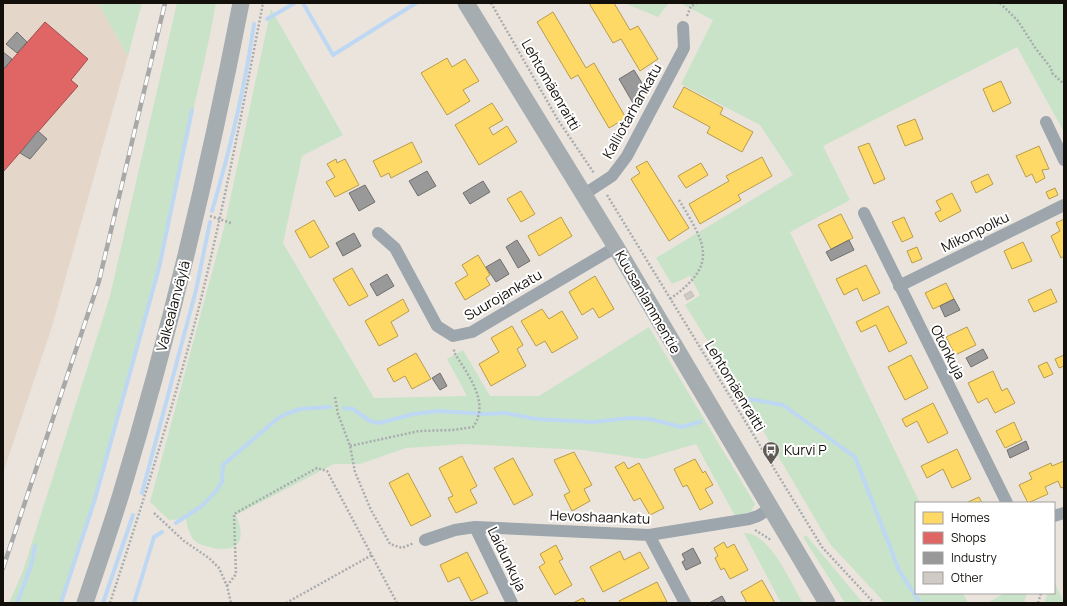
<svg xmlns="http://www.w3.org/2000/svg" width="1067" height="606" font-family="Manrope,sans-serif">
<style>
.built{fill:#e4d7ca}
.green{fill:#c9e3c8}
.homes{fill:#ffd966;stroke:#b89c4b}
.shops{fill:#e06666;stroke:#a24c4b}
.industry{fill:#999;stroke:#71706e}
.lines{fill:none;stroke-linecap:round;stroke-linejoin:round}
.stream{stroke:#bed7f3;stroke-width:4}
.building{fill:#d0cac5;stroke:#c1bbb5}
.path{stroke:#a8acae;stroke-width:2.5;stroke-dasharray:2 2;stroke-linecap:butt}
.street{stroke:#9ca6ac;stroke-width:12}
.secondary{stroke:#a5adb0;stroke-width:17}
.rail-casing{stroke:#a7a8a7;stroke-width:4.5}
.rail{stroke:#fff;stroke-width:3;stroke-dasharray:9;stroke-linecap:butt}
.labels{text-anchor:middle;stroke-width:4;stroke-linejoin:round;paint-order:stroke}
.street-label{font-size:14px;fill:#130f0b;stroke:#fff}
.poi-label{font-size:14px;fill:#130f0b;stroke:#fff;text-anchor:start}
</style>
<rect width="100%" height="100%" fill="#ebe4dd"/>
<path class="built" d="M3 3H98L128 56 51 330 3 473Z"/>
<path class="green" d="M98 3H142L128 56Z
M177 3H216C207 54 194 105 183 155 151 307 111 456 62 603H9L23 571 110 296Z
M624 3H669L658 17Z
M680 3H1064V132L1017 47 823 146 850 200 790 232 920 503H916V593H963L968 603H885L830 544 748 405 685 305 700 295 690 276 672 284 656 258 793 175 760 125 681 84 713 20Z
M271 9 343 135 302 156 283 243 374 398 467 396 447 359 463 350 490 396H539L649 327 755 504 751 512 735 516 696 444 644 459 583 450 464 444 406 448 360 464H334L236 515C246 539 241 553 213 548 206 546 198 545 193 539 189 533 187 526 186 519L169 520 150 502 224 228Z
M744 533C769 531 791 584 803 603H781Z
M806 535 863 603H845L803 537Z
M1054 581 1064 603H1044L1048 593H1054Z
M1005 593H1027L1024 603H987Z"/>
<path class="homes" d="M589 3H614L630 30 638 26 658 59 640 71 621 39 613 43Z
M553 12 586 68 594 63 626 118 609 128 578 75 571 79 537 22Z
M447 58 452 67 465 59 479 81 463 90 470 101 447 115 421 73Z
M1001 81 1011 103 993 112 983 89Z
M684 87 723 108 720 114 753 132 742 152 707 133 710 127 673 107Z
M492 103 503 120 489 128 493 135 507 126 517 142 479 165 455 125Z
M915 119 923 139 905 146 897 126Z
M412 142 422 162 391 178 389 173 381 177 373 161Z
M869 143 885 179 874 184 858 147Z
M1039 146 1049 169 1042 170 1045 178 1036 183 1032 174 1026 177 1016 156Z
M762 157 772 176 738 195 741 200 700 224 689 204 729 181 726 176Z
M336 159 337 163 345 159 359 185 335 197 326 182 335 177 327 164Z
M647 161 689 228 669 241 631 179 640 173 636 167Z
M701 163 708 175 686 188 678 176Z
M988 174 993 184 976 193 971 182Z
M1055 188 1058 195 1049 199 1046 192Z
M521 191 535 214 521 222 507 199Z
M952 193 961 211 940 222 935 213 941 210 936 201Z
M841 214 853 238 831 249 818 225Z
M561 217 572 236 539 256 528 236Z
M904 217 913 237 902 242 892 222Z
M1064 219V256L1061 258 1051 236 1060 231 1056 223Z
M314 220 329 247 310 258 295 231Z
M1023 242 1032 261 1012 269 1004 251Z
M917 247 922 259 912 263 907 251Z
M478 255 490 275 486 278 490 285 465 300 455 283 468 275 462 265Z
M866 265 880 293 863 301 857 288 844 295 836 279Z
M352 268 368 296 349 306 333 279Z
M595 276 614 309 599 318 593 308 582 315 569 292Z
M946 283 954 299 933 309 925 293Z
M1051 289 1057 302 1034 312 1028 300Z
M403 299 409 311 391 322 398 336 379 346 365 321Z
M888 306 907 343 889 352 876 325 861 332 856 322Z
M542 309 549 319 562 311 578 338 552 353 545 341 536 346 521 321Z
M512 326 523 345 517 349 526 366 491 386 479 364 499 352 491 338Z
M967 327 976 345 955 355 946 337Z
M416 353 431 379 412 389 405 376 394 382 387 369Z
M911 355 928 388 905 400 888 367Z
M1064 355V366L1059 368 1055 359Z
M1047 362 1053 374 1044 378 1038 366Z
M993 371 1002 391 1007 388 1015 403 995 413 987 398 978 403 968 383Z
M933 403 948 433 928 443 917 421 906 427 902 419Z
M1014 422 1022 440 1005 448 996 431Z
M957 449 971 479 952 488 943 469 927 478 921 466Z
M574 452 592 485 584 489 590 501 572 511 564 495 570 492 554 460Z
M462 456 477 486 470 490 477 503 456 513 448 498 453 496 439 468Z
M513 458 533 495 514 505 494 468Z
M695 459 703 473 705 471 713 485 705 489 713 503 700 510 687 485 683 487 674 469Z
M1064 461V487L1061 488 1058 481 1045 487 1048 494 1028 503 1019 485 1032 479 1029 473 1051 463 1052 466Z
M624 462 628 469 639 463 664 508 650 515 640 498 634 501 615 467Z
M408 473 431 516 411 526 389 483Z
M979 497 982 503H966Z
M724 542 727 548 734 544 748 570 730 579 724 568 721 570 715 558 718 556 714 548Z
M556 545 563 559 559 561 572 585 555 595 539 567 545 563 540 554Z
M620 551 624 560 640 552 649 568 603 592 590 567Z
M467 552 488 593 471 601 459 577 448 582 440 565Z
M762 580 775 603H747L741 592Z
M657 582 667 602 620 603 619 601Z
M583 598 586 603H573Z"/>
<path class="shops" d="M45 22 88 59 71 80 78 86 3 172V70Z"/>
<path class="industry" d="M17 32 27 42 17 53 6 44Z
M3 52 12 59 3 70Z
M634 70 645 88 640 98 633 103 619 79Z
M38 131 47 139 30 159 20 153Z
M427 171 436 186 418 196 409 181Z
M483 181 490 192 470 204 463 193Z
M365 185 375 202 359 211 349 193Z
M354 233 361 246 343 256 336 243Z
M517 240 530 261 518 268 506 247Z
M849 240 854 250 831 261 826 252Z
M500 259 509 274 496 282 486 267Z
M387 274 394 286 377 296 370 284Z
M954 299 960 310 945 317 940 306Z
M983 349 988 358 971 367 966 358Z
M440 373 447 386 440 390 432 378Z
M1026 441 1029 449 1010 458 1007 450Z
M693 548 701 563 686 570 682 562 685 560 682 554Z
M722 596 726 603H709Z"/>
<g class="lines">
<path class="stream" d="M303 3 333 55 416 3
M267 19 295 3
M212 211C230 150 245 87 254 24
M749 399 783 405 855 457 899 570 920 603
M344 408 353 409 370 421 379 423 414 414 438 411 485 414 505 413 536 419 593 422 630 418 650 419 681 427 700 422
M142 493 196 290 210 222
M176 523 203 505 216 491 222 482 223 465 277 419 286 414 300 409 330 407
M17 603 31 566 35 546
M61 603 95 499 159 268 192 110
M103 603 133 515
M134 603 154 537 162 532"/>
</g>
<path class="building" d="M691 291 694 296 687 300 684 295Z"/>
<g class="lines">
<path class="path" d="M491 3 558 120 594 173
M1000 3 1018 21 1036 49 1051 68 1052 73 1064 84
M687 16 691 6 697 3
M607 195 822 547 874 603
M210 216 231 223
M670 299C719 264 706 245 679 200
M335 397 338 414 350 446 355 472 371 510 390 544 402 548 414 543
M350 446 419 431 453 430 473 427C491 402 467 374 454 352V348
M154 513 184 541 209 558 219 568 227 586 231 603
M755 530 771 540
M227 586 236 574 234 514 317 468 327 471 397 603
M110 603C143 503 175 401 201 299 225 201 244 102 263 3
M286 603 372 555
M1038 603 1041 593"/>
<path class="street" d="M1046 122 1064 160
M583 195 612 176 627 156 684 48 683 27
M864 213 1007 503
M378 233 395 248 437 326 453 336 472 332 616 247
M899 286 1064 205
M1054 516 1064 513
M475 527 512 603
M649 535 685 603
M425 540 455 530 475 527 649 535 749 519 758 516 771 508"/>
<path class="secondary" d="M466 3 616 247 827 603
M85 603C97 567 110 530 121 494 170 332 209 168 241 3"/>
<g class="rail-casing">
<path id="rail" d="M3 568 99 281 165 3"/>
</g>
<use href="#rail" class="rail"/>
</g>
<defs>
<g id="bus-pin" transform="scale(0.9)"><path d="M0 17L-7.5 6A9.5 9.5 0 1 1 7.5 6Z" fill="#5f5a54" stroke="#fff"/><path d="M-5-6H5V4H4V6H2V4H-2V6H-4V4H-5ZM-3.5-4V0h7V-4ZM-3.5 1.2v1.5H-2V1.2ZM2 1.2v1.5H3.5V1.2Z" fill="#fff"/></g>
</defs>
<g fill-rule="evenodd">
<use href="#bus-pin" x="771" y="450"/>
</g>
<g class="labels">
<g class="street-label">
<text transform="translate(551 85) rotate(60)" y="5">Lehtomäenraitti</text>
<text transform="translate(632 111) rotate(-61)" y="5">Kalliotarhankatu</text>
<text transform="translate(975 232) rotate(-26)" y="5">Mikonpolku</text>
<text transform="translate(503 295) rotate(-30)" y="5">Suurojankatu</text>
<text transform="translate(648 302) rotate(60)" y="5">Kuusanlammentie</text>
<text transform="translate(173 306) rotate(-75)" y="5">Valkealanväylä</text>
<text transform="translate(948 352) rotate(63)" y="5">Otonkuja</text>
<text transform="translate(735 386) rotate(59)" y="5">Lehtomäenraitti</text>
<text transform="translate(600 517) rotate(2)" y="5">Hevoshaankatu</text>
<text transform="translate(507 559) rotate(64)" y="5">Laidunkuja</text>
</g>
<g class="poi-label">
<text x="784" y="455">Kurvi P</text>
</g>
</g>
<rect width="1067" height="606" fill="none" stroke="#130f0b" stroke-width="8"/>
<rect x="915" y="502" width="140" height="92" fill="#ffffff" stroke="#a19f9d"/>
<rect x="923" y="512" width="20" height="12" fill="#ffd966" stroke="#a19f9d"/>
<text x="951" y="522" font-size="12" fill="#130f0b">Homes</text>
<rect x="923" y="532" width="20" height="12" fill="#e06666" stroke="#a19f9d"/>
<text x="951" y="542" font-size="12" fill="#130f0b">Shops</text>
<rect x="923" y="552" width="20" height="12" fill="#999999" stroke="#a19f9d"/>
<text x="951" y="562" font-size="12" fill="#130f0b">Industry</text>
<rect x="923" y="572" width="20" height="12" fill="#d0cac5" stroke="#a19f9d"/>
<text x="951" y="582" font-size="12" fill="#130f0b">Other</text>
</svg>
